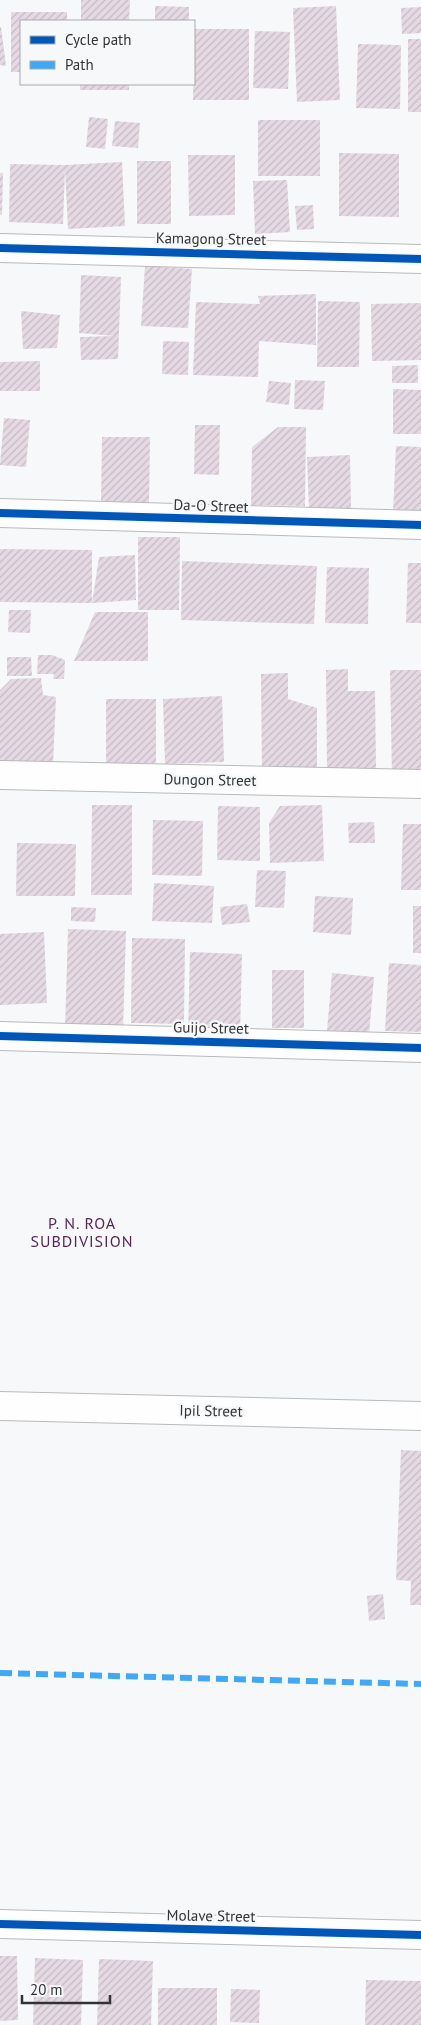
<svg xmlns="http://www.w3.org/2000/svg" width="421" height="2025" font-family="'PT Sans',sans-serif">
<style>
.building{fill:url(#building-hatch)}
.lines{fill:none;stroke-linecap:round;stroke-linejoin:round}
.minor-casing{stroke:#b9babb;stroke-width:30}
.minor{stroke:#fefefe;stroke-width:28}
.quiet{stroke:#3fa9f5;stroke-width:6;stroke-dasharray:12 6;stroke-linecap:butt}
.cycleway-casing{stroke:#f6f8fa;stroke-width:11}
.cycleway{stroke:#0057b8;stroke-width:8}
.labels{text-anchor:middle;stroke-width:4.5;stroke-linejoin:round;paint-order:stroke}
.street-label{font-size:15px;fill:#323334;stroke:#f6f8fa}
.neighbourhood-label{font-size:16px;letter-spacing:1px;fill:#572657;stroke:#f6f8fa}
</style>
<defs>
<pattern id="building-hatch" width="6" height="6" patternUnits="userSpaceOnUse" patternTransform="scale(1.25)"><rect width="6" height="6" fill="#e5d9e4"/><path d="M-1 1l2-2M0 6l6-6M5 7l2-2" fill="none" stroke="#c5bbc4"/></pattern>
</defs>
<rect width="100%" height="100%" fill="#f7f8f9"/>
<path class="building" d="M81 0H130L129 21H81Z
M155 6 189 7V21H155Z
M336 6 340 100 297 102 293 8Z
M421 7V33L402 34 401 8Z
M11 12H67V21H21V72H11Z
M0 27H1L6 66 0 65Z
M194 29H249V100H193Z
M255 31 290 32 288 89 253 88Z
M408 39H421V112H408Z
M358 44 401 45 400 109 356 108Z
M80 84H129V90H80Z
M89 117 108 119 105 149 86 147Z
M258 120H320V176H258Z
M115 121 140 123 138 148 112 146Z
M339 153 399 154V217L339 216Z
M188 155H235V215L189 216Z
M137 161H171V224H137Z
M122 162 125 226 68 229 65 169 63 224 9 222 10 164 65 165Z
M0 173H3L2 215H0Z
M287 180 290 232 255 234 253 181Z
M313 205 314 229 297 230 295 206Z
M145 266 192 269 188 328 141 326Z
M81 275 121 277 118 359 81 360 80 337 115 336 79 333Z
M316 294V345L259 341 258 377 193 375 196 302 260 304 258 296Z
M318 301 360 302 359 367H317Z
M421 303V360L372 361 371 304Z
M21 311 60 315 57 348 23 349Z
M163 341 189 342 188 375 162 374Z
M40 361V391H0V362Z
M418 365V383H392V366Z
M295 380 325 381 323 410 294 409Z
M269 381 291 383 289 405 266 402Z
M393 389 421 390V434H393Z
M4 418 30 420 26 467 0 465Z
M195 425H220L219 475 194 474Z
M278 427H306L305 506 251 505 252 447Z
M102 437H150L149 505 101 504Z
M396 446 421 447V513L393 512Z
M350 455 351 509 309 510 307 457Z
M138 537H180L179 610H138Z
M0 549 92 550V603L99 557 135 555 136 600 92 603 0 602Z
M182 561 317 566 314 624 181 620Z
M408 563H421V623H406Z
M327 567 369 568 368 624 325 623Z
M9 610H31L30 633 8 632Z
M95 612H148V661H74Z
M38 655H52L65 660 64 679H53L54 674H37Z
M7 657H31L32 676H7Z
M348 669V691H375L376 768 327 769 326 670Z
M390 670H421V776L392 777Z
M288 673V699L317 708V778H262L261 674Z
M41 678 43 695 56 697 53 764H0V690L11 679Z
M222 696 224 762 165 764 163 699Z
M106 699H156V763H106Z
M92 805H132V895H91Z
M322 805 324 861 270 863 269 823 280 806Z
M218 806 260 807V861L217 860Z
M153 820 203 821 202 876 152 875Z
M374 822 375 843H349L348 823Z
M403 824H421V890H401Z
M17 843 76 844 75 896H16Z
M257 870 286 871 284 908 255 907Z
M154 883 214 886 212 923 152 921Z
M315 896 353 898 351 935 313 932Z
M247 904 250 922 222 925 220 907Z
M413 906H421V953H413Z
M71 907 96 908 95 922 71 921Z
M68 929 126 931 123 1031 65 1030Z
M44 932 47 1003 0 1005V934Z
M132 938 185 939 184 1024 131 1023Z
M190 952 242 954 240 1035 188 1033Z
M389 963 421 965V1032L385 1031Z
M272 970H304V1028H272Z
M332 973 374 977 369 1035 327 1031Z
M401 1450 421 1451V1605H410L411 1581 396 1580Z
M383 1594 385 1619 369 1621 367 1596Z
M0 1956H17L18 2020 0 2021Z
M35 1958 83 1960 81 2025H33Z
M99 1959 153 1961 151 2025H97Z
M366 1980 421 1981V2025H365Z
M158 1988H217V2025H158Z
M231 1989 260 1990 259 2023 230 2022Z"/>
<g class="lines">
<g class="minor-casing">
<path id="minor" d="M0 248 421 259
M0 513 421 525
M0 775 421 784
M0 1036 421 1048
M0 1406 421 1416
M0 1924 421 1935"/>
</g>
<use href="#minor" class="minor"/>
<path class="quiet" d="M0 1673 421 1684"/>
<g class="cycleway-casing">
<path id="cycleway" d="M0 248 421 259
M0 513 421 525
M0 1036 421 1048
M0 1924 421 1935"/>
</g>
<use href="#cycleway" class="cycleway"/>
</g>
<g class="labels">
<g class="street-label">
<text transform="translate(211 239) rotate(1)" y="5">Kamagong Street</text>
<text transform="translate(211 506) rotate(2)" y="5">Da-O Street</text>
<text transform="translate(210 780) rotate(1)" y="5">Dungon Street</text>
<text transform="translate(211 1028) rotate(1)" y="5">Guijo Street</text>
<text transform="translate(211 1411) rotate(1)" y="5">Ipil Street</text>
<text transform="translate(211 1916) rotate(1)" y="5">Molave Street</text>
</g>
<g class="neighbourhood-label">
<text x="82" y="1229">P. N. ROA<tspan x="82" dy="18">SUBDIVISION</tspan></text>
</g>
</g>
<rect x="20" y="20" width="175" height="65" fill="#f6f8fa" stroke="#a8a9ab"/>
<rect x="30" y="36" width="25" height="8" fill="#0057b8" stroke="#a8a9ab"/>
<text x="65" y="45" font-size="15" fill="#323334">Cycle path</text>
<rect x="30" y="61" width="25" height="8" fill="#3fa9f5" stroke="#a8a9ab"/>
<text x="65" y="70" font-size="15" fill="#323334">Path</text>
<path d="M22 1995v8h88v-8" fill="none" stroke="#323334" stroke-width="2.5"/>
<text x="30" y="1995" font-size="15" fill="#323334" stroke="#f6f8fa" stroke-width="4" paint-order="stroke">20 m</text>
</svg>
